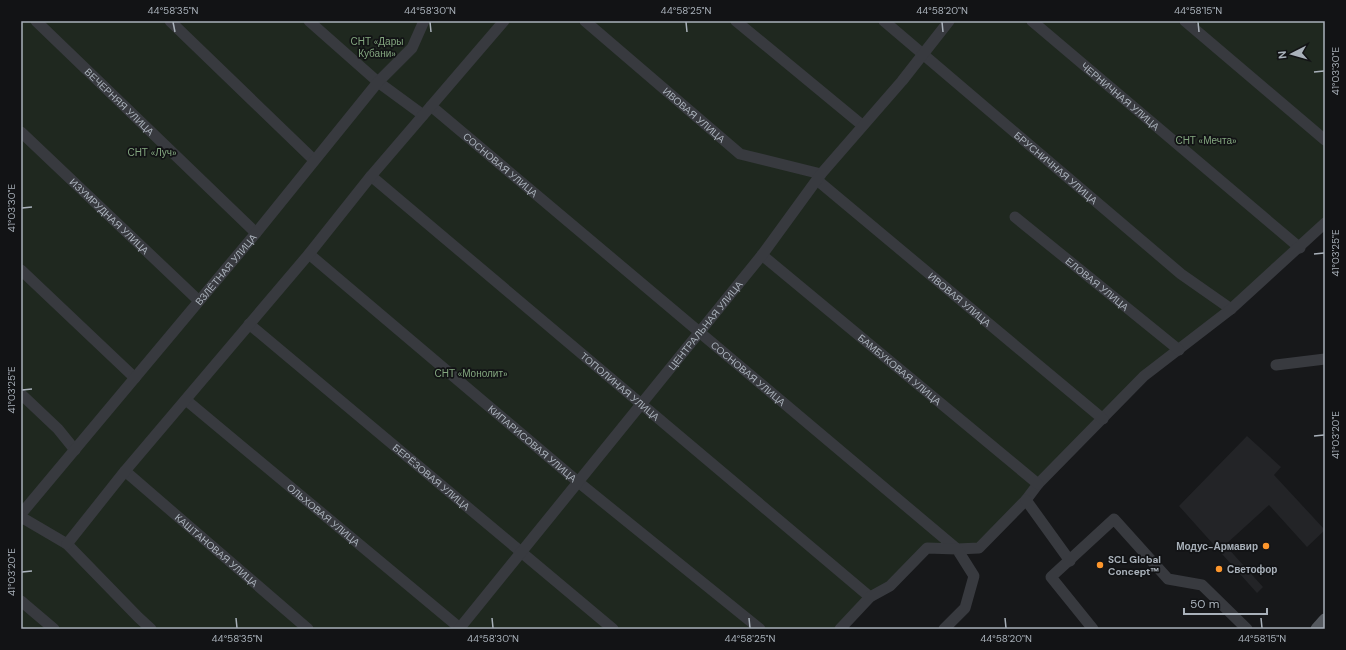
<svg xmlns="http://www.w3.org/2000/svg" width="1346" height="650" font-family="'DM Sans',sans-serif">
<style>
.built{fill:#232427}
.green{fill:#1f281f}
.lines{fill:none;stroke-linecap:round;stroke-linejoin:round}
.minor{stroke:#383a3f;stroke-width:11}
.major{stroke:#54585e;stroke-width:13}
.ticks{fill:none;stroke:#a9b1ba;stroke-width:1.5}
.poi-dot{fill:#fd962c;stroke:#121315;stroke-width:1.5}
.labels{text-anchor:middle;stroke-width:3.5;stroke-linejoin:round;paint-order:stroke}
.park-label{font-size:10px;fill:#83a67f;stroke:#121315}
.street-label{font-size:10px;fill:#a9b1ba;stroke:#121315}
.poi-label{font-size:10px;font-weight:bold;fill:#a9b1ba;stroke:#121315;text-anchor:start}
.neatline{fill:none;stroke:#a9b1ba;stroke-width:1.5}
.ticks-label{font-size:10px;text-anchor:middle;fill:#a9b1ba}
</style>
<rect width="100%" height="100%" fill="#17181a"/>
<path class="built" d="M1247 436 1281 467 1274 475 1325 530 1307 547 1269 505 1225 545 1263 587 1257 593 1179 506Z"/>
<path class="green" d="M21 21H1325V223L1144 376 979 548H927L840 629H21Z"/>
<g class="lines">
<g class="minor">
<path id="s1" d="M36 21 256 233"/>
<path d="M170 21 314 160"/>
<path d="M309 21 378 82 423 115"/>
<path id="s2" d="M585 21 740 154 821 174"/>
<path d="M736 21 862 125"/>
<path id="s3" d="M884 21 1181 274 1231 309"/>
<path id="s4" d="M1032 21 1300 248"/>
<path d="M1185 21 1325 140"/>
<path id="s5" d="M431 106 957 549 979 548 1026 500 1038 484 1144 376 1231 309 1325 223"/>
<path id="s6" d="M21 132 198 300"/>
<path id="s7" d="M371 176 870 597"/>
<path id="s8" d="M817 180 1103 419"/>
<path id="s9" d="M1015 217 1179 350"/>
<path id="s10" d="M309 254 577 481 760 629"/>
<path id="s11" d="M762 255 1038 484"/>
<path d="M21 270 135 378"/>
<path id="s12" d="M249 324 613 629"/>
<path d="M1276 365 1325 359"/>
<path d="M21 394 58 429 75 450"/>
<path id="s13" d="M186 400 461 629"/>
<path id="s14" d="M125 471 308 629"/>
<path d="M1026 500 1070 561"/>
<path id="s15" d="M21 514 256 233 378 82 412 48 424 21"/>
<path d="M21 517 67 544 138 617 151 629"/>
<path d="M67 544 125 471 309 254 371 176 504 21"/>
<path d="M21 601 54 629"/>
<path id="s16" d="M459 629 762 255 821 174 902 81 949 21"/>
<path d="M840 629 870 597 890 586 927 548 957 549 974 576 965 608 944 629"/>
<path d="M1093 629 1051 577 1114 519 1168 579 1202 585 1247 629"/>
</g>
<path class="major" d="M1317 629 1325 620"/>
</g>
<path class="ticks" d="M173 22 175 32M430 22 431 32M686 22 687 32M942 22 943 32M1198 22 1199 32M1314 72 1324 71M22 208 32 207M1314 254 1324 253M22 390 32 389M1314 436 1324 435M22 572 32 571M236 618 237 628M492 618 493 628M749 618 750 628M1005 618 1006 628M1261 618 1262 628"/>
<g class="poi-dot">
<circle cx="1266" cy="546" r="4"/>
<circle cx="1100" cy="565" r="4"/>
<circle cx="1219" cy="569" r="4"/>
</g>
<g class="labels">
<g class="park-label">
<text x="377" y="45">СНТ «Дары<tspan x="377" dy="12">Кубани»</tspan></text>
<text x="1206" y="144">СНТ «Мечта»</text>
<text x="152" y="156">СНТ «Луч»</text>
<text x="471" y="377">СНТ «Монолит»</text>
</g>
<g class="street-label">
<text dy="4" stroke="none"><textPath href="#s4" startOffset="116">ЧЕРНИЧНАЯ УЛИЦА</textPath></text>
<text dy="4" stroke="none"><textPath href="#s1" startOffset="116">ВЕЧЕРНЯЯ УЛИЦА</textPath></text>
<text dy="4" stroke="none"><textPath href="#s2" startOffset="144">ИВОВАЯ УЛИЦА</textPath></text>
<text dy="4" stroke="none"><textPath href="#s5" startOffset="91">СОСНОВАЯ УЛИЦА</textPath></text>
<text dy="4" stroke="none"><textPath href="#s3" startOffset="226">БРУСНИЧНАЯ УЛИЦА</textPath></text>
<text dy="4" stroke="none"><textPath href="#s6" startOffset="122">ИЗУМРУДНАЯ УЛИЦА</textPath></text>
<text dy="4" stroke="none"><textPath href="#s15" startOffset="319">ВЗЛЁТНАЯ УЛИЦА</textPath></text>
<text dy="4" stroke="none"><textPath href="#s9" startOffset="106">ЕЛОВАЯ УЛИЦА</textPath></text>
<text dy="4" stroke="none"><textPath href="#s8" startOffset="186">ИВОВАЯ УЛИЦА</textPath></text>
<text dy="4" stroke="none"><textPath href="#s16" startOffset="391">ЦЕНТРАЛЬНАЯ УЛИЦА</textPath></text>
<text dy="4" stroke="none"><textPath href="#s11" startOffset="179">БАМБУКОВАЯ УЛИЦА</textPath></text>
<text dy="4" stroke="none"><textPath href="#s5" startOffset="415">СОСНОВАЯ УЛИЦА</textPath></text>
<text dy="4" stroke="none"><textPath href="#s7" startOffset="326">ТОПОЛИНАЯ УЛИЦА</textPath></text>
<text dy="4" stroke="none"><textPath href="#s10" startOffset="293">КИПАРИСОВАЯ УЛИЦА</textPath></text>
<text dy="4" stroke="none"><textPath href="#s12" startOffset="238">БЕРЁЗОВАЯ УЛИЦА</textPath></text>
<text dy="4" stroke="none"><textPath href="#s13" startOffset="179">ОЛЬХОВАЯ УЛИЦА</textPath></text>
<text dy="4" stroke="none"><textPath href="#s14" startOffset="121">КАШТАНОВАЯ УЛИЦА</textPath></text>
</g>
<g class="poi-label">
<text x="1258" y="550" text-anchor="end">Модус-Армавир</text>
<text x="1108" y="563">SCL Global<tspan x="1108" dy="12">Concept™</tspan></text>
<text x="1227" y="573">Светофор</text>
</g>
</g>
<rect width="1346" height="650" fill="none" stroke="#121315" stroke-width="44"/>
<g transform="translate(1292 54) rotate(264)" stroke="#121315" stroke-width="3" paint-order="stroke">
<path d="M0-3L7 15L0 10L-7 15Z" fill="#a9b1ba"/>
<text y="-6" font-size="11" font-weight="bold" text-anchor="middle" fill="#a9b1ba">N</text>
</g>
<path d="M1184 608v6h83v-6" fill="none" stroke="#a9b1ba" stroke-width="2"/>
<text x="1190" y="608" font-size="12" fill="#a9b1ba" stroke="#121315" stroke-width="3" paint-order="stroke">50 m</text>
<rect x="22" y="22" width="1302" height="606" class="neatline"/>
<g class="ticks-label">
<text x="173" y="14">44°58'35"N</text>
<text x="430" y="14">44°58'30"N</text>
<text x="686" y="14">44°58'25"N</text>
<text x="942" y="14">44°58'20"N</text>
<text x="1198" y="14">44°58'15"N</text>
<text transform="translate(1335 71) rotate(-90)" y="4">41°03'30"E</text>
<text transform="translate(11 208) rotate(-90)" y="4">41°03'30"E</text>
<text transform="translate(1335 253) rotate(-90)" y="4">41°03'25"E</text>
<text transform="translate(11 390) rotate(-90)" y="4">41°03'25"E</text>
<text transform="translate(1335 435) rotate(-90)" y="4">41°03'20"E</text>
<text transform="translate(11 572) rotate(-90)" y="4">41°03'20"E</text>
<text x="237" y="642">44°58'35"N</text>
<text x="493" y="642">44°58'30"N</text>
<text x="750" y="642">44°58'25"N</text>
<text x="1006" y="642">44°58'20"N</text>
<text x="1262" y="642">44°58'15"N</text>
</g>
</svg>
